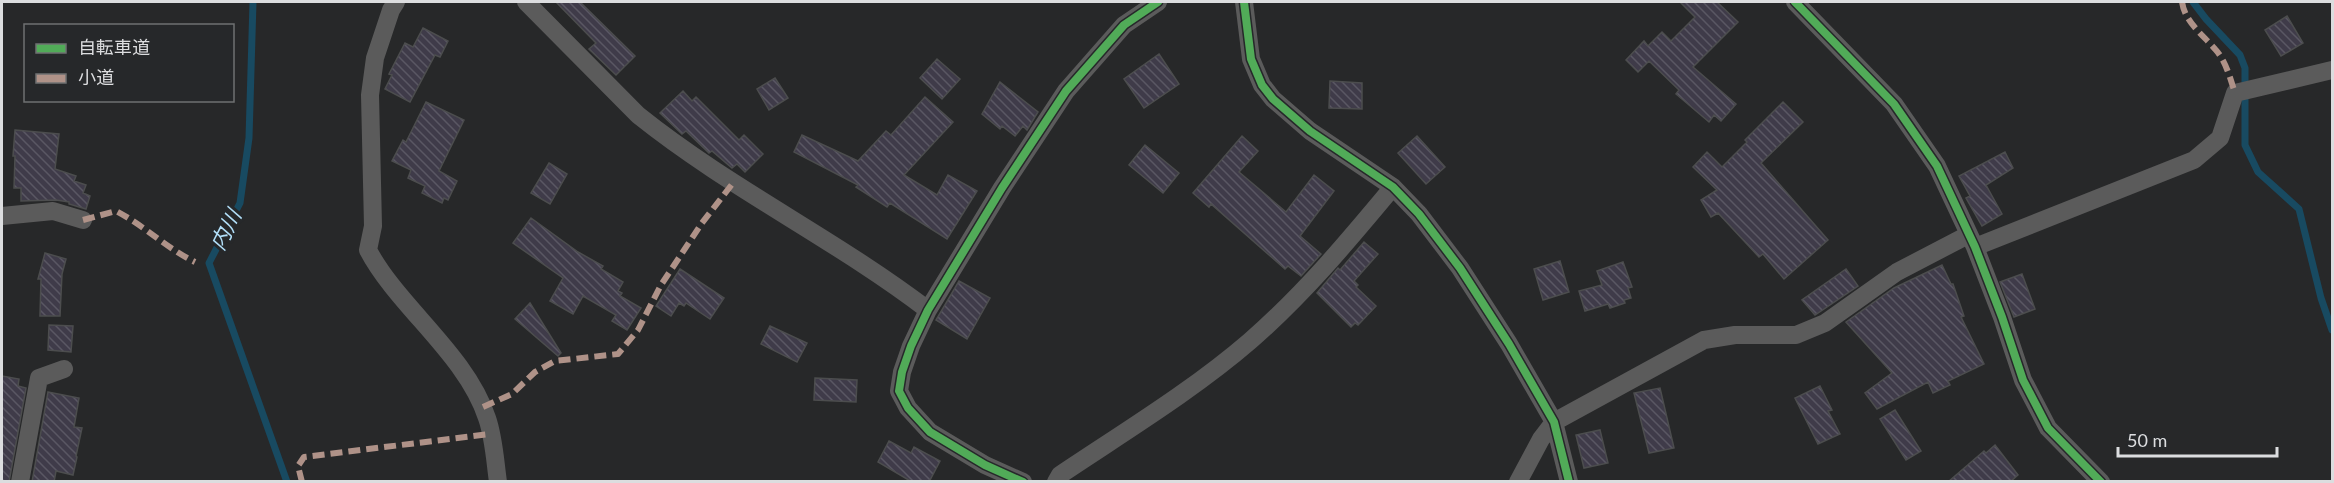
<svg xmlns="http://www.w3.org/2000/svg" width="2334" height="483" font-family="Lato,'Noto Sans JP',sans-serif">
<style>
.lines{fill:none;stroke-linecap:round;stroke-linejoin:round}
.stream{stroke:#184a61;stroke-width:7}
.building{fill:url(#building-back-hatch);stroke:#4c4d4e;stroke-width:1.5}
.minor{stroke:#5b5b5b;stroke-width:18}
.quiet{stroke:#af9288;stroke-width:6;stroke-dasharray:12 6;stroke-linecap:butt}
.cycleway-casing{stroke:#26282a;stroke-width:11}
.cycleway{stroke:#51ab58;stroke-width:8}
.labels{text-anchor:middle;stroke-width:6;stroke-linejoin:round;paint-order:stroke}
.water-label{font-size:21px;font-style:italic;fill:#b1def7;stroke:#26282a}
</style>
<defs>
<pattern id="building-back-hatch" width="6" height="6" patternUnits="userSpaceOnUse" patternTransform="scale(1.5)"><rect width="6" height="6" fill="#3f3b49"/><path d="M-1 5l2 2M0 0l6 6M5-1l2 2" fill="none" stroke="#5a5763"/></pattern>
</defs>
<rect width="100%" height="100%" fill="#272829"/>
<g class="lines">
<path class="stream" d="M253 2 249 138 240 203 209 263 287 482
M2193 2 2206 19 2240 55 2245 68V145L2258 172 2299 209 2321 298 2332 330"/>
</g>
<path class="building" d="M556 2H580L635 56 616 75 589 49 596 43Z
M1680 2H1717L1738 22 1693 67 1736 104 1721 121 1714 115 1709 122 1676 94 1679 90 1649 61 1638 72 1626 60 1644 41 1648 46 1662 32 1671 41 1695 17Z
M2287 16 2303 43 2281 56 2265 30Z
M423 28 448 41 440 57 435 55 410 102 385 89 392 75 389 74 405 43 413 47Z
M1159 54 1179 84 1144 108 1124 79Z
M937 59 960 79 942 99 920 78Z
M775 78 788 98 769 110 757 89Z
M1330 81 1362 83V109L1329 108Z
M1000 82 1038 112 1027 130 1023 126 1015 136 1002 126 1000 129 982 114Z
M683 91 692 101 696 97 739 140 744 135 763 154 745 172 737 164 732 168 712 151 709 153 686 131 682 134 660 113Z
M925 97 953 122 904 175 937 195 948 175 977 191 947 239 890 203 887 207 856 187 858 185 794 152 802 135 858 161 886 131 891 135Z
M426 102 464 120 439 171 457 181 448 200 444 198 442 203 422 193 425 186 408 178 411 170 392 161 403 140 406 142Z
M1783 102 1803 122 1761 163 1828 240 1784 279 1763 254 1759 257 1718 213 1711 217 1701 200 1717 190 1693 167 1707 152 1722 167 1747 142 1745 140Z
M15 130 59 134 55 169 76 176 74 181 86 185 83 193 90 196 86 209 69 204V202L56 200 21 201V188H14L15 156H13Z
M1242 136 1258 151 1239 172 1286 212 1314 175 1334 191 1300 236 1321 254 1301 276 1288 266 1285 269 1211 204 1209 207 1193 193Z
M1417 136 1445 167 1426 184 1398 153Z
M1145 145 1179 173 1163 193 1129 165Z
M2005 152 2013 168 1986 185 2002 214 1982 226 1966 198 1970 196 1959 176Z
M549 163 567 174 550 204 531 193Z
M531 218 578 252 603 266 601 269 623 282 618 291 622 293 620 296 641 308 627 330 612 321 616 315 583 296 573 314 550 301 563 278 513 243Z
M1364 242 1378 254 1354 281 1358 285 1356 287 1376 306 1358 325 1355 323 1351 327 1317 293 1338 268 1340 270Z
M45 253 66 259 62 274 60 316H40L41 279H38Z
M1560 261 1569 292 1543 300 1534 269Z
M1623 262 1632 287 1628 288 1631 298 1624 300 1625 303 1610 308 1608 304 1585 311 1579 291 1602 285 1597 271Z
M1942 265 1951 284H1953L1964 316 1961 317 1984 364 1948 381 1950 385 1933 393 1928 382 1877 409 1865 393 1892 373 1846 322 1894 288Z
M680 269 724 298 710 319 686 303 684 306 679 303 671 316 656 306Z
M1846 269 1858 286 1815 315 1802 300Z
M2022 274 2035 309 2014 317 2000 282Z
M959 281 990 298 967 339 936 320Z
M530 303 561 353 558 356 515 319Z
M49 325 73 326 71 352 48 350Z
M770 326 807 343 797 362 761 344Z
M2 376 19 379 18 386 26 388 9 482H2Z
M815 378 857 380 856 402 814 400Z
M1820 386 1832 410 1828 411 1840 434 1818 444 1795 398Z
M1660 388 1674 448 1649 453 1634 393Z
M48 392 79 398 74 427 82 428 76 456 77 457 73 475 56 471 54 482H32Z
M1895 410 1921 451 1906 460 1880 419Z
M1600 430 1608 463 1584 468 1576 435Z
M889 441 911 453 914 447 940 461 929 482H912L878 462Z
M1995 445 2018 475 2010 482H1948L1984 451 1986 453Z"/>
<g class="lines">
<path class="minor" d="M396 2 391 10 375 58 370 95 373 226 368 250C398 307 466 354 487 418 494 438 495 461 498 482
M526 2 638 115C729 188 835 239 928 310
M1244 2 1251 59 1262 85 1273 99 1310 131 1393 187 1419 214 1460 268 1509 344 1554 422 1569 482
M1795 2 1894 104 1937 166 1975 247 2002 317 2023 380 2048 428 2101 482
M2 216 53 211 83 220
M1975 247 2194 160 2220 138 2235 93 2332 70
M20 482 39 378 64 369
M1023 482 985 465 930 432 908 408 899 391 902 372 911 346 928 310 1002 188 1066 91 1124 25 1158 2
M1056 482 1060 475C1124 432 1192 391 1250 341 1304 294 1348 241 1393 187
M1518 482 1541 439 1554 422 1704 340 1735 335H1796L1825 323 1897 272 1968 235"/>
<path class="quiet" d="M2182 2C2185 22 2202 34 2215 49 2226 61 2230 78 2235 93
M83 220 116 211C145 226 166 248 195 262
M483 407 512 394 535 372 555 361 618 354 638 330 661 285 702 223 733 183
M302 482 298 466 304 457 490 434"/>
<g class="cycleway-casing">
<path id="cycleway" d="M1244 2 1251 59 1262 85 1273 99 1310 131 1393 187 1419 214 1460 268 1509 344 1554 422 1569 482
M1795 2 1894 104 1937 166 1975 247 2002 317 2023 380 2048 428 2101 482
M1023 482 985 465 930 432 908 408 899 391 902 372 911 346 928 310 1002 188 1066 91 1124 25 1158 2"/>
</g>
<use href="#cycleway" class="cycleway"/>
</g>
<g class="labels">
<g class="water-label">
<text transform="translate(226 230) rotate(-63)" y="7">内川</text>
</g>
</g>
<rect width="2334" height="483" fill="none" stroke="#dcdddf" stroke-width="6"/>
<rect x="24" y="24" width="210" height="78" fill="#26282a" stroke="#6f7072" stroke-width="1.5"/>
<rect x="36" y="44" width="30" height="9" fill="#51ab58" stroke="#6f7072" stroke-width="1.5"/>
<text x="78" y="54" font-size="18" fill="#dcdddf">自転車道</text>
<rect x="36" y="74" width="30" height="9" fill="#af9288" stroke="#6f7072" stroke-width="1.5"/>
<text x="78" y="84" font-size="18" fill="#dcdddf">小道</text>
<path d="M2118 447v9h159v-9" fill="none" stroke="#dcdddf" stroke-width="3"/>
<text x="2127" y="447" font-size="18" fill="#dcdddf" stroke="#26282a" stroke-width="4.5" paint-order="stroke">50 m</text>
</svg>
